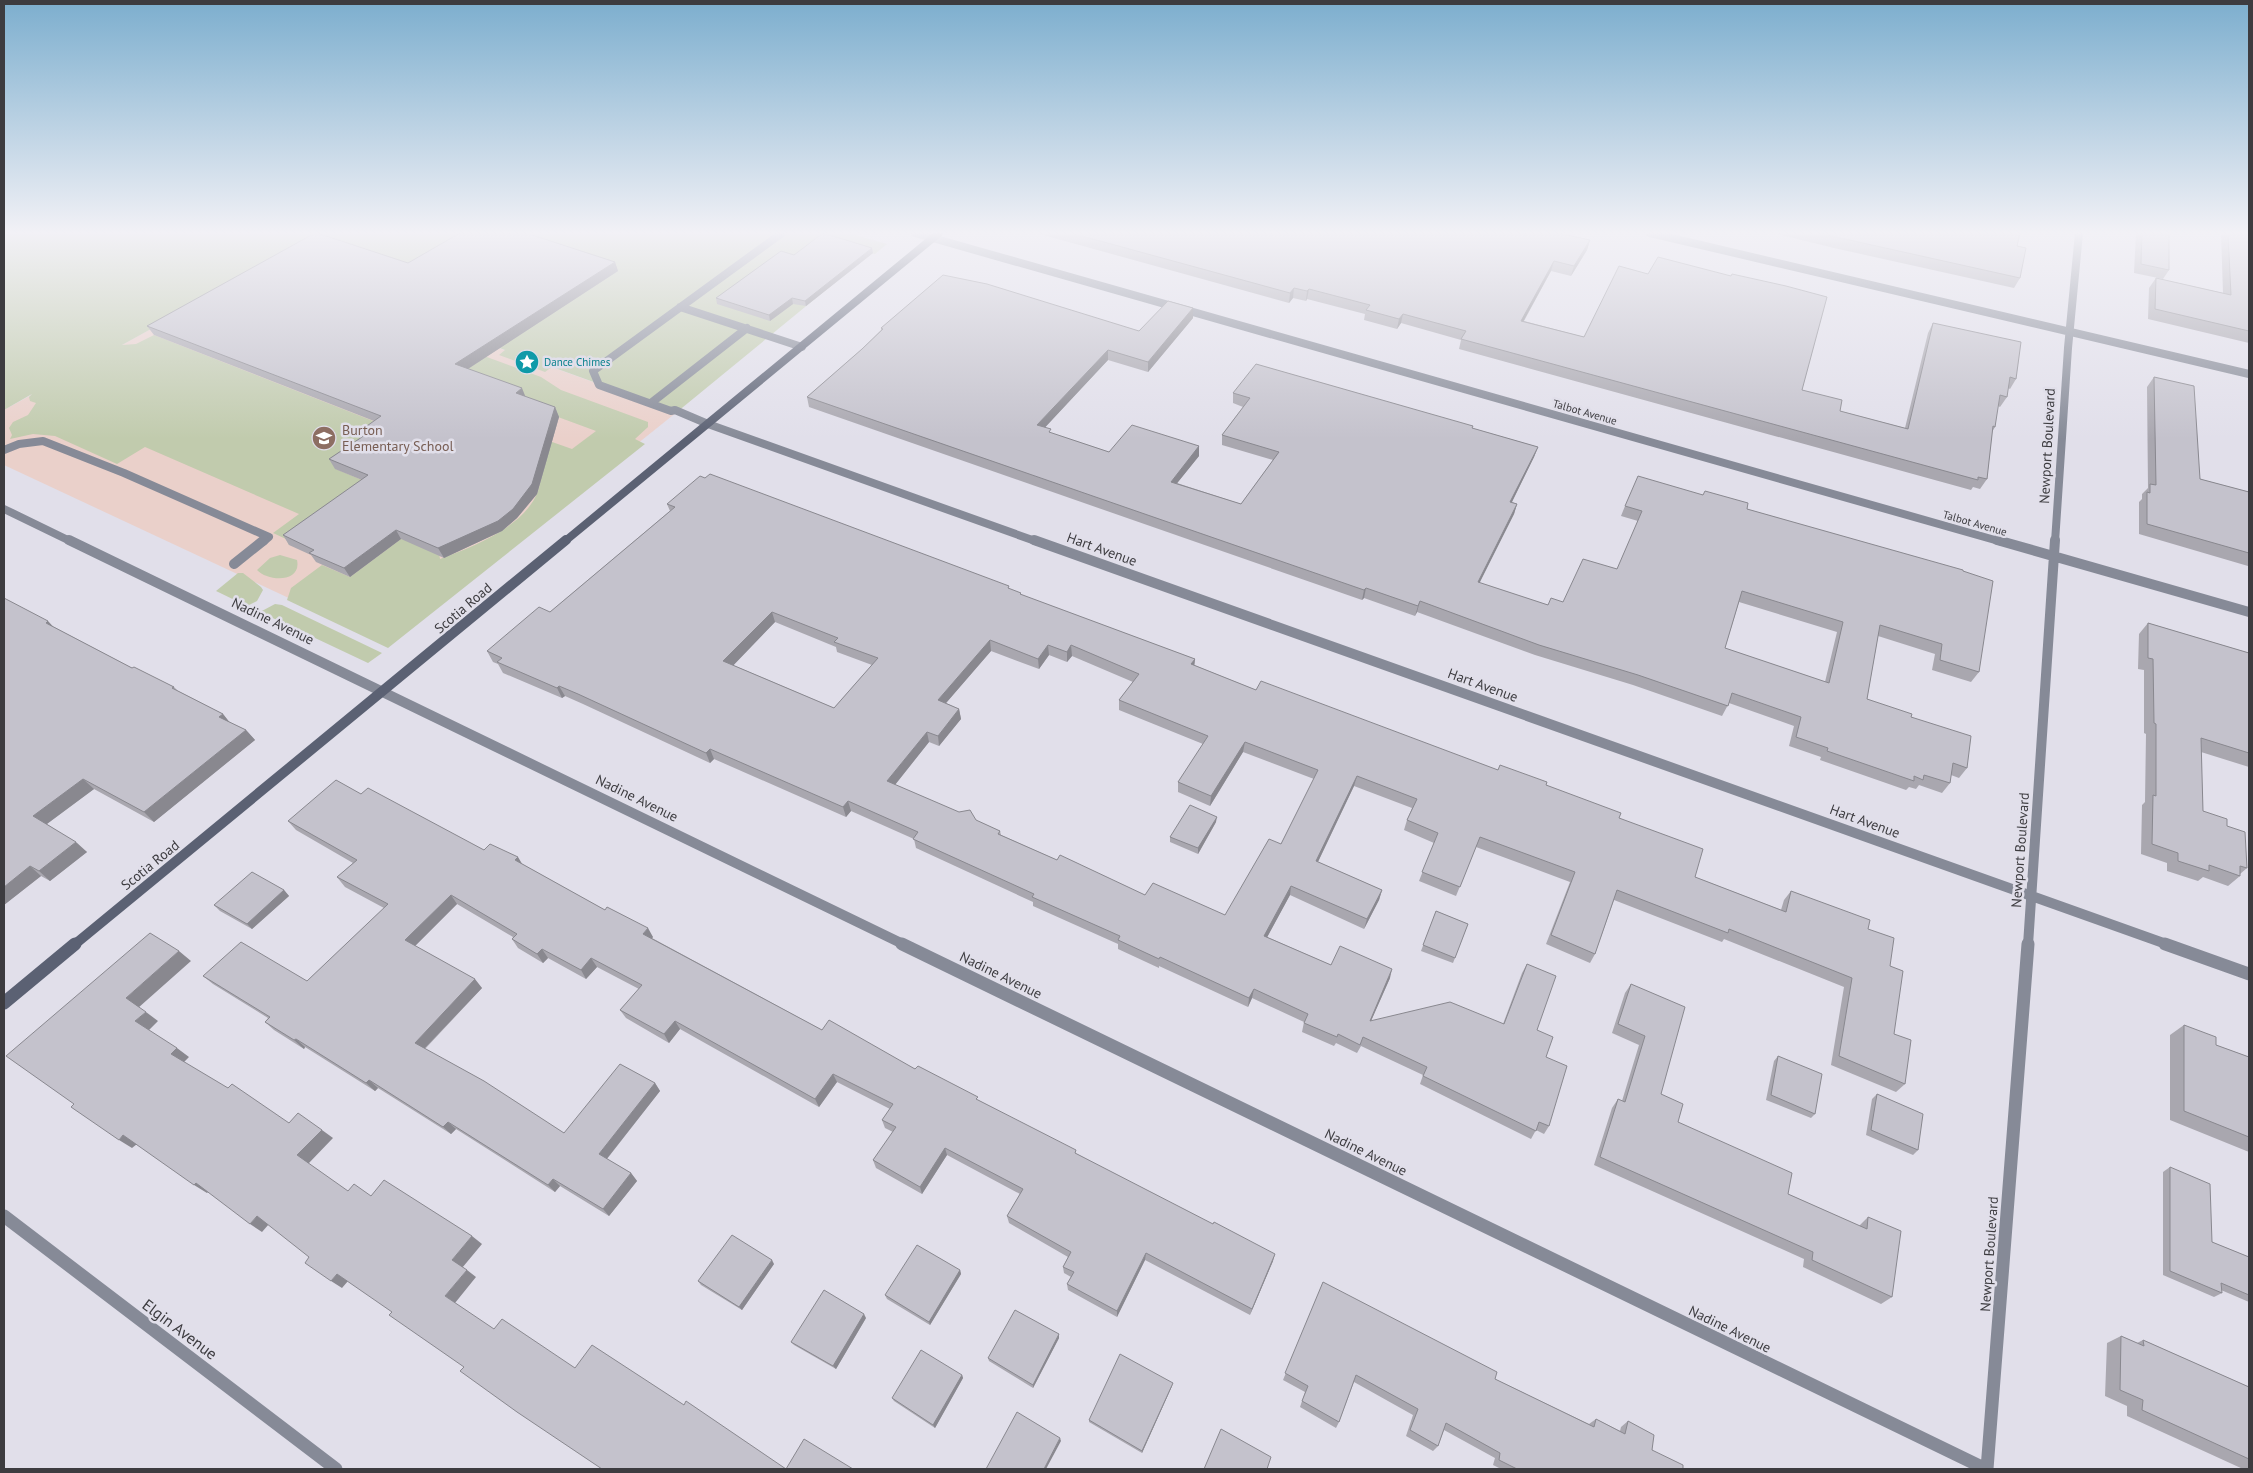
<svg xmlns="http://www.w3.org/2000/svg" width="2253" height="1473" font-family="'PT Sans',sans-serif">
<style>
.education{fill:#ead0ca}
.green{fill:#c1cbad}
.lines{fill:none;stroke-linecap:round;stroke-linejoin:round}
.lane-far1{stroke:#868a97;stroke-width:8}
.lane{stroke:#868a97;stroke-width:10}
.street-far2{stroke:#868a97;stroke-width:8}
.street-far1{stroke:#868a97;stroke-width:10}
.street{stroke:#868a97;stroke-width:13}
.secondary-far2{stroke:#5b6173;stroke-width:8}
.secondary-far1{stroke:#5b6173;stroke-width:10}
.secondary{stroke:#5b6173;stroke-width:13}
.wall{fill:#a9a7af;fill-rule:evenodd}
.shaded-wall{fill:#89888f}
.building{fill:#c4c2cc;stroke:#89888f;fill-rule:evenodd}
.labels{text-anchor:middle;stroke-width:5;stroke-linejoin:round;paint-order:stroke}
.far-culture-label{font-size:11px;fill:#0d838f;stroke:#e1dfea;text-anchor:start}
.far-street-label{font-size:11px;fill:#3d3c40;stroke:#e1dfea}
.education-label{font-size:14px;fill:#785e54;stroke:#e1dfea;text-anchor:start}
.street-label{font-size:14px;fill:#3d3c40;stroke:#e1dfea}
.near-street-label{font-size:16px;fill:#3d3c40;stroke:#e1dfea}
</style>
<rect width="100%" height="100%" fill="#e1dfea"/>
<path class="education" d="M267 265 677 412 387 644 4 465V410Z"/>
<path class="green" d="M4 233H848L887 244 875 254 871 253 677 412 552 367 545 372 499 355 505 350 267 265 122 345 136 344 154 335 386 426 336 469 374 485 289 545 286 539 273 533 299 514 145 447 117 464 55 436 33 434 10 439 12 435 9 428 13 422 28 415 36 403 30 401 29 397 32 394 4 410Z
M427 335 541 377 561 390 648 422V427L635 439 645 444 388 648 287 600 291 588 322 565 350 577 401 539 437 542 440 559C474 546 533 524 540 483 543 469 539 451 538 437L572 449 596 431 520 403 363 338Z
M280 555 297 560C302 583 268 582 257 570L270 558Z
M238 573H243L261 587 263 590 257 601 247 606 216 591Z
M275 604 282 605 382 653 368 663 260 612Z"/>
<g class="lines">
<path class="lane-far1" d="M680 307 802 347
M651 403 747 328
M708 424 675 410 671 411 599 385 593 371 782 233
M4 450 19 444 43 441 124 473 269 537 263 542"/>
<path class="lane" d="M234 564 264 540"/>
<path class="street-far2" d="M915 233 2002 542
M1650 233 2249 374
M708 424 1038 542
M4 509 72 542
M2055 542 2068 348 2079 233"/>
<path class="street-far1" d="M69 540 905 945
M1034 540 2169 945
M1997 540 2249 612
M2028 945 2055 540"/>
<path class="street" d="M902 944 1986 1469
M2165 944 2249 974
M4 1216 336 1469
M1987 1469 2028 944"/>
<path class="secondary-far2" d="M564 542 939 233"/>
<path class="secondary-far1" d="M74 945 566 540"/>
<path class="secondary" d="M4 1003 75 944"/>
</g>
<path class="wall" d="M1036 233H1558L1590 240 1587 250 1571 276 1551 271 1524 321 1584 337 1802 390 1840 411 1905 428 1928 333 1933 323 2016 379 2010 389 2008 388 2007 397 2000 407 1998 406 1995 427 1992 432 1987 479 1980 489 1973 487 1971 490 1459 349 1461 340 1401 323 1397 329 1364 320 1365 314 1307 299 1306 301 1293 298 1289 303Z
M1773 233H2020L2017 246 2020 278 2014 288 1834 248Z
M2136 233H2169V270L2163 279 2134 273Z
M2221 233H2249V343L2148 319 2149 288 2156 278 2223 293Z
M873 253 806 306 793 304 770 321 717 304 716 298 794 255Z
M615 262 618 271 468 369 526 397 555 407 559 417 537 494 517 518 502 531 444 558 401 539 350 577 316 562 311 555 289 545 283 535 362 480 335 469 329 459 367 434 364 428 374 421 154 335 147 326 408 263Z
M1193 308V318L1148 372 1108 360 1045 427 1051 433 1109 452 1199 446V456L1177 483 1241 504 1273 460 1222 445V435L1243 407 1233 403V393L1473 426 1472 428 1538 447 1534 457 1512 502 1517 504 1514 514 1479 583 1548 605 1563 602 1617 569 1638 521 1621 516 1625 506 1747 509 1963 571 1979 672 1971 682 1932 670 1935 654 1878 636 1867 699 1911 717 1967 768 1959 778 1951 775 1950 783 1942 793 1919 785 1916 789 1909 787 1906 790 1820 760 1821 757 1789 746 1794 726 1729 703 1722 716 1633 685 1535 655 1417 612 1415 616 1364 598 1362 600 809 407 807 397 862 349 881 330V328L1139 331ZM1739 602 1837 632 1825 682 1725 648Z
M2154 377 2200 479 2249 492V565L2248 566 2139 534V502L2142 499V494L2148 488 2147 387Z
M667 504 1010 589 1021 595 1195 659 1194 665 1256 690 1498 770 1546 785 1619 818 1695 877 1781 910 1784 900 1791 891 1868 929 1890 966 1894 1034 1905 1084 1896 1092 1831 1065 1844 987 1724 939 1722 942 1614 900 1595 954 1590 963 1546 944 1570 882 1476 847 1456 896 1419 881 1434 843 1404 830 1407 820 1412 808 1354 786 1318 862 1382 890 1379 900 1364 929 1290 895 1267 937 1331 965 1390 978 1371 1021 1503 1024 1522 973 1527 964 1537 1030 1546 1057 1549 1126 1544 1134 1536 1130 1531 1139 1420 1084 1423 1075 1361 1046 1357 1053 1336 1043 1334 1046 1302 1032 1304 1022 1252 998 1248 1007 1159 966V968L1118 949V944L1033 906V902L916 848 914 839 851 811 846 817 714 759 710 763 583 704 565 696 562 698 503 673 498 664 493 662 487 651 550 612 670 511ZM775 622 836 647 837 652 872 665 834 708 733 665ZM991 651 1039 669 1049 655 1067 662 1072 656 1133 682 1119 700V710L1203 744 1178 782V792L1210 806 1243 752 1314 779 1281 844 1225 915 1145 895 1057 860 1001 835 1000 831 895 785 929 742 939 746 961 719 959 709 946 703Z
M2148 623 2249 653V767L2201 752 2203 811 2227 826 2247 868 2240 874V876L2228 886 2203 877 2198 881 2167 871V863L2141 854 2142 805 2145 802 2146 734 2144 733V670L2138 669 2139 634Z
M54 627 132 668 174 687 178 691 223 714 229 722 246 730 255 740 154 822 94 789 47 824 87 852 50 881 41 876 4 905Z
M361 794 484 850 522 864 653 937 652 938 822 1030 915 1069 978 1100 1273 1261 1250 1315 1145 1260 1117 1317 1068 1290 1067 1284 1071 1277 1064 1273 1063 1267 1068 1257 1009 1223 1007 1216 1020 1194 947 1155 922 1194 876 1168 873 1160 893 1132 885 1128 882 1120 890 1109 837 1082 819 1107 680 1029 669 1043 626 1018 620 1010 639 989 597 967 586 979 548 958 543 963 518 948 512 939 513 937 457 904 415 946 482 988 425 1049 564 1133 655 1083 660 1091 607 1159 631 1173 637 1181 609 1216 560 1186 555 1192 456 1129 451 1134 378 1088 375 1091 305 1047 304 1049 274 1030 265 1022 268 1018 213 984 203 976 307 981 384 908 345 887 337 877 353 863 296 830 288 821Z
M1216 822 1198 854 1170 842V837Z
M284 890 289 896 252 929 220 911 214 905Z
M1436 911 1468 924 1453 963 1421 951Z
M1631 984 1661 1094 1678 1122 1788 1194 1859 1226 1868 1217 1892 1297 1881 1304 1803 1267 1804 1259 1594 1165 1612 1108 1618 1099 1622 1101 1639 1045 1612 1033 1625 993Z
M2184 1025 2216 1045 2249 1057V1152L2170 1120V1035Z
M1778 1056 1815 1114 1811 1118 1766 1100 1774 1061Z
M1877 1094 1918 1150 1913 1155 1866 1135 1872 1099Z
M2170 1167 2212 1242 2249 1257V1302L2221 1290 2222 1293 2214 1297 2163 1275V1172Z
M774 1264 742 1310 701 1285 698 1281Z
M960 1270 961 1274 930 1325 887 1299 885 1295Z
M1323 1282 1495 1379 1589 1424 1596 1419 1620 1431 1621 1427 1628 1421 1652 1450 1683 1469H1501L1493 1465 1495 1458 1444 1430 1438 1446 1433 1451 1406 1436 1413 1415 1354 1382 1339 1422 1336 1428 1300 1407 1305 1392 1283 1380Z
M866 1318 836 1369 794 1345 791 1342Z
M1059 1334V1338L1033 1388 989 1361 988 1358Z
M2121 1336 2137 1343 2143 1340 2249 1387V1469H2243L2127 1416V1406L2105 1396 2107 1343Z
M962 1375 963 1378 935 1428 894 1401 892 1398Z
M1172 1386 1142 1453 1089 1422V1420Z"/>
<path class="shaded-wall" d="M1590 240 1587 250 1571 276 1574 266Z
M872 248 873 253 806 306 805 301Z
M1554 261 1551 271 1518 331 1521 321Z
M615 262 618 271 460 374 455 364Z
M1294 288 1293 298 1289 303 1290 293Z
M1309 289 1307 299 1306 301 1307 291Z
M792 298 793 304 770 321 769 315Z
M1193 308V318L1148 372V362Z
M1403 314 1401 323 1397 329 1399 319Z
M1108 350V360L1038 435 1037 425Z
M522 388 526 398 516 393Z
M555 407 559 417 537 494 517 518 502 531 444 558 438 548Z
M1199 446V456L1170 492 1171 482Z
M1538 447 1534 457 1507 512 1510 502Z
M1517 504 1514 514 1475 592 1478 582Z
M396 530 401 539 350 577 344 568Z
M1366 588 1364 598 1362 600 1364 590Z
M1420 601 1417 612 1415 616 1418 606Z
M772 612 775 622 727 672 723 661Z
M48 621 58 632 46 623Z
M990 640 991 651 940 710 938 700Z
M1048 645 1049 655 1039 669 1038 659Z
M1071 645 1072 656 1067 662V652Z
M1195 659 1194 669 1191 664Z
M559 686 565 696 562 698 557 688Z
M959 709 961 719 939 746 938 736Z
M223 714 231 724 219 717Z
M246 730 255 740 154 822 144 812Z
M927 732 929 742 890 791 887 781Z
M1245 742 1243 752 1210 806 1211 796Z
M710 749 714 759 710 763 706 753Z
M1357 776 1354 786 1314 870 1316 861Z
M83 779 94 789 44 826 33 816Z
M848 801 851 811 846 817 843 807Z
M1217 817 1216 822 1198 854V848Z
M76 842 87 852 50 881 39 871Z
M518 857 524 867 515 860Z
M30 866 41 876 4 905V887Z
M1291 886 1290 895 1263 945 1264 936Z
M284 890 289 896 252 929 247 924Z
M1382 890 1379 900 1364 929 1367 919Z
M451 895 457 904 412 949 405 940Z
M648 928 653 937 648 943 643 934Z
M542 949 548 958 543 963 537 954Z
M179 951 191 961 138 1008 126 998Z
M591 958 597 967 586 979 581 970Z
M1392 969 1390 978 1367 1030 1370 1021Z
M475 979 482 988 422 1051 415 1043Z
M1254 989 1252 998 1248 1007 1249 998Z
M146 1012 158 1021 148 1031 135 1021Z
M675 1021 680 1029 669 1043 664 1034Z
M296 1039 305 1047 304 1049 294 1040Z
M177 1048 189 1057 183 1063 171 1054Z
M833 1074 837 1082 819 1107 815 1099Z
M369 1080 378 1088 375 1091 366 1083Z
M655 1083 660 1091 605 1161 599 1154Z
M448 1122 456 1129 451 1134 443 1127Z
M322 1130 333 1138 308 1164 297 1155Z
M123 1135 137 1144 132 1148 119 1140Z
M945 1148 947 1155 922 1194 920 1187Z
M631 1173 637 1181 609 1216 603 1209Z
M553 1179 560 1186 555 1192 548 1185Z
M196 1183 209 1191 207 1193 194 1185Z
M257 1216 269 1224 262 1232 250 1224Z
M472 1236 482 1244 462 1268 452 1260Z
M1146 1253 1145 1260 1117 1317V1311Z
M1275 1254 1273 1261 1250 1315 1252 1309Z
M772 1260 774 1264 742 1310 739 1307Z
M467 1270 476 1277 455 1303 445 1296Z
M960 1270 961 1274 930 1325 929 1322Z
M337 1274 348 1281 342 1288 331 1281Z
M864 1314 866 1318 836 1369 833 1366Z
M1059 1334V1338L1033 1388V1385Z
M962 1375 963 1378 935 1428 933 1425Z
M1173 1383 1172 1386 1142 1453V1451Z
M1060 1438 1061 1441 1046 1469H1044Z"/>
<path class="building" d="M315 233H317L408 263 460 233H526L615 262 455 364 522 388 516 393 555 407 532 484 513 509 498 521 438 548 396 530 344 568 309 553 314 550 283 535 368 475 329 459 371 431 364 428 381 416 147 326Z
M823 233 872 248 805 301 792 298 769 315 716 298 781 251 794 255Z
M1071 233H1558L1590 240 1574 266 1554 261 1521 321 1584 337 1619 266 1648 274 1658 257 1731 276 1732 274 1786 286 1827 297 1802 390 1842 400 1840 411 1908 429 1933 323 2021 342 2016 379 2010 377 2007 397 2000 395 1995 427 1993 426 1987 479 1978 477V480L1461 339 1466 331 1403 314 1399 319 1366 310 1370 305 1309 289 1307 291 1294 288 1290 293Z
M1818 233H2020L2017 246 2026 248 2020 278Z
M2142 233H2169V270L2141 264Z
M2228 233H2249V331L2155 309 2156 278 2231 295Z
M943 275 987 284 1139 331 1168 301 1193 308 1148 362 1108 350 1037 425 1051 429 1049 432 1109 452 1132 425 1199 446 1171 482 1241 504 1279 452 1222 435 1250 398 1233 393 1256 364 1473 426 1472 428 1538 447 1510 502 1517 504 1478 582 1548 605 1551 598 1563 602 1583 559 1617 569 1642 511 1625 506 1638 476 1703 495 1705 491 1748 503 1747 509 1963 570V571L1993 581 1979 672 1940 660 1942 644 1880 625 1867 699 1912 714 1911 717 1971 736 1967 768 1953 763 1950 783 1924 775 1923 780 1914 776V781L1827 751 1828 748 1796 737 1801 717 1732 693 1728 706 1638 675 1539 645 1420 601 1418 606 1366 588 1364 590 807 397 862 349 883 329 881 328ZM1742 591 1843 622 1829 683 1725 648Z
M2154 377 2194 386 2200 479 2249 492V553L2147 524V492L2150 493V484L2156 485Z
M710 474 1009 586 1008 588 1021 593 1020 594 1195 659 1191 664 1256 690 1261 681 1498 770 1500 765 1547 782 1546 785 1621 813 1619 818 1703 849 1695 877 1786 912 1791 891 1870 920 1868 929 1894 938 1890 966 1903 971 1894 1034 1911 1040 1905 1084 1839 1056 1852 978 1729 929 1728 933 1617 890 1595 954 1551 935 1575 872 1480 837 1460 887 1422 872 1438 833 1407 820 1417 799 1357 776 1316 861 1382 890 1367 919 1291 886 1264 936 1331 965 1340 946 1392 969 1370 1021 1450 1002 1504 1024 1527 964 1556 976 1537 1030 1553 1037 1546 1057 1567 1066 1549 1126 1539 1122 1536 1131 1423 1076 1427 1067 1363 1037 1360 1045 1338 1034 1337 1037 1304 1023 1308 1014 1254 989 1249 998 1160 957 1159 959 1118 940 1120 936 1032 897 1034 894 913 839 918 832 848 801 843 807 710 749 706 753 578 694 559 686 557 688 497 662 502 658 487 651 539 607 550 612 675 507 667 504 700 476 705 478ZM772 612 838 638 834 642 878 658 834 708 723 661ZM990 640 1038 659 1048 645 1067 652 1071 645 1139 674 1119 700 1208 736 1178 782 1211 796 1245 742 1318 770 1281 844 1269 839 1225 915 1153 883 1145 895 1060 855 1057 860 998 834 1000 831 976 820 970 810 959 812 887 781 927 732 938 736 959 709 938 700Z
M4 598 48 621 46 623 132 668 134 667 174 687 172 688 223 714 219 717 246 730 144 812 83 779 33 816 76 842 39 871 30 866 4 887Z
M2148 623 2249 653V753L2201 738 2203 811 2227 819V826L2245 832 2247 868 2240 866V876L2209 865V871L2178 861V853L2152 844 2153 795 2156 796V724L2154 723 2153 659 2148 658Z
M336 780 361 794 368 788 484 850 490 844 518 857 515 860 605 910 607 907 648 928 643 934 822 1030 829 1020 915 1069 918 1066 978 1097 976 1099 1076 1150 1075 1153 1213 1224 1214 1222 1275 1254 1252 1309 1146 1253 1117 1311 1067 1284 1074 1272 1063 1267 1071 1252 1007 1216 1023 1189 945 1148 920 1187 873 1160 896 1127 882 1120 893 1104 833 1074 815 1099 675 1021 664 1034 620 1010 642 985 591 958 581 970 542 949 537 954 512 939 517 934 451 895 405 940 475 979 415 1043 484 1081 564 1133 620 1064 655 1083 599 1154 631 1173 603 1209 553 1179 548 1185 448 1122 443 1127 369 1080 366 1083 296 1039 294 1040 265 1022 270 1017 203 976 241 942 307 981 388 904 337 877 357 860 288 821Z
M1190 805 1217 817 1198 848 1170 837Z
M252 872 284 890 247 924 214 905Z
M1436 911 1468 924 1455 958 1423 945Z
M150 933 179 951 126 998 146 1012 135 1021 177 1048 171 1054 228 1088 232 1084 289 1123 298 1113 322 1130 297 1155 348 1191 354 1184 371 1196 384 1180 472 1236 452 1260 467 1270 445 1296 494 1329 502 1319 575 1368 592 1345 684 1405 686 1401 786 1469 804 1439 853 1469H602L517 1412 460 1371 464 1367 389 1315 392 1312 337 1274 331 1281 305 1263 309 1257 257 1216 250 1224 196 1183 194 1185 123 1135 119 1140 71 1107 74 1104 6 1056Z
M1631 984 1685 1007 1661 1094 1683 1104 1678 1122 1792 1173 1788 1194 1867 1229 1868 1217 1901 1231 1892 1297 1812 1260 1813 1252 1600 1157 1618 1099 1625 1102 1645 1036 1618 1024Z
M2184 1025 2216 1037V1045L2249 1057V1137L2184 1111Z
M1778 1056 1822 1074 1815 1114 1771 1095Z
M1877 1094 1923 1114 1918 1150 1871 1130Z
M2170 1167 2210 1184 2212 1242 2249 1257V1295L2221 1283 2222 1293 2170 1271Z
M732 1235 772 1260 739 1307 698 1281Z
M917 1245 960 1270 929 1322 885 1295Z
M1323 1282 1497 1372 1495 1379 1594 1427 1596 1419 1625 1434 1628 1421 1654 1435 1652 1450 1683 1465V1469H1517L1499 1460 1500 1453 1446 1423 1438 1446 1410 1430 1418 1409 1356 1375 1339 1422 1302 1401 1308 1386 1285 1373Z
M824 1290 864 1314 833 1366 791 1342Z
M1015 1310 1059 1334 1033 1385 988 1358Z
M2121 1336 2144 1346 2143 1340 2249 1387V1459L2142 1410 2143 1400 2120 1390Z
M921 1350 962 1375 933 1425 892 1398Z
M1120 1354 1173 1383 1142 1451 1089 1420Z
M1017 1412 1060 1438 1044 1469H986Z
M1221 1429 1271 1457 1267 1469H1204Z"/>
<linearGradient id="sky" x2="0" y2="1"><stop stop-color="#7caece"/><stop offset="0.53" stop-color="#f2f1f6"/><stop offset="1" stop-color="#f2f1f6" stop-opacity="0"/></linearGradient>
<rect width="2253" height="439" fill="url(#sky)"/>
<defs>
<g id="sight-disc" transform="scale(1.25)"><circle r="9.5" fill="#0f9aa8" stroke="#e1dfea"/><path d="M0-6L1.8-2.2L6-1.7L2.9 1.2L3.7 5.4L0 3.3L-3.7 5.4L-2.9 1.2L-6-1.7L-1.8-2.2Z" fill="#fff"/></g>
<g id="school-disc" transform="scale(1.25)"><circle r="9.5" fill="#8d6e63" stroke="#e1dfea"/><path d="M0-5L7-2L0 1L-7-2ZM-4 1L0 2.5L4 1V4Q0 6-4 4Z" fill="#fff"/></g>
</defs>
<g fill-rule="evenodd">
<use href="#sight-disc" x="527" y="362"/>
<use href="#school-disc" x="324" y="438"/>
</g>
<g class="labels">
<g class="far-culture-label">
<text x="544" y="366">Dance Chimes</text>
</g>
<g class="far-street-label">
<text transform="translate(1585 412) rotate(16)" y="4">Talbot Avenue</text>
<text transform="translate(1975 523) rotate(16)" y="4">Talbot Avenue</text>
</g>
<g class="education-label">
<text x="342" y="435">Burton<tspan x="342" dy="16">Elementary School</tspan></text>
</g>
<g class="street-label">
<text transform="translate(2047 446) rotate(-87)" y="5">Newport Boulevard</text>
<text transform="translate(1102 549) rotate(20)" y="5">Hart Avenue</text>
<text transform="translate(463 608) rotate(-40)" y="5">Scotia Road</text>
<text transform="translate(273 621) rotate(26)" y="5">Nadine Avenue</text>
<text transform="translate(1483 685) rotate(20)" y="5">Hart Avenue</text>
<text transform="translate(637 798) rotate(26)" y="5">Nadine Avenue</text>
<text transform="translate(1865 821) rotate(20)" y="5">Hart Avenue</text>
<text transform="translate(2020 850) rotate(-86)" y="5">Newport Boulevard</text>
<text transform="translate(150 865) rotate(-39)" y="5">Scotia Road</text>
<text transform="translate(1001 975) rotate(26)" y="5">Nadine Avenue</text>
<text transform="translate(1366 1152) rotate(26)" y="5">Nadine Avenue</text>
<text transform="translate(1989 1254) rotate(-86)" y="5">Newport Boulevard</text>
<text transform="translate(1730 1329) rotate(26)" y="5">Nadine Avenue</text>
</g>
<g class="near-street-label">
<text transform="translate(180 1329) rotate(37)" y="6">Elgin Avenue</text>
</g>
</g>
<rect width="2253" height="1473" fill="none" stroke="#3d3c40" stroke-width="10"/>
</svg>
